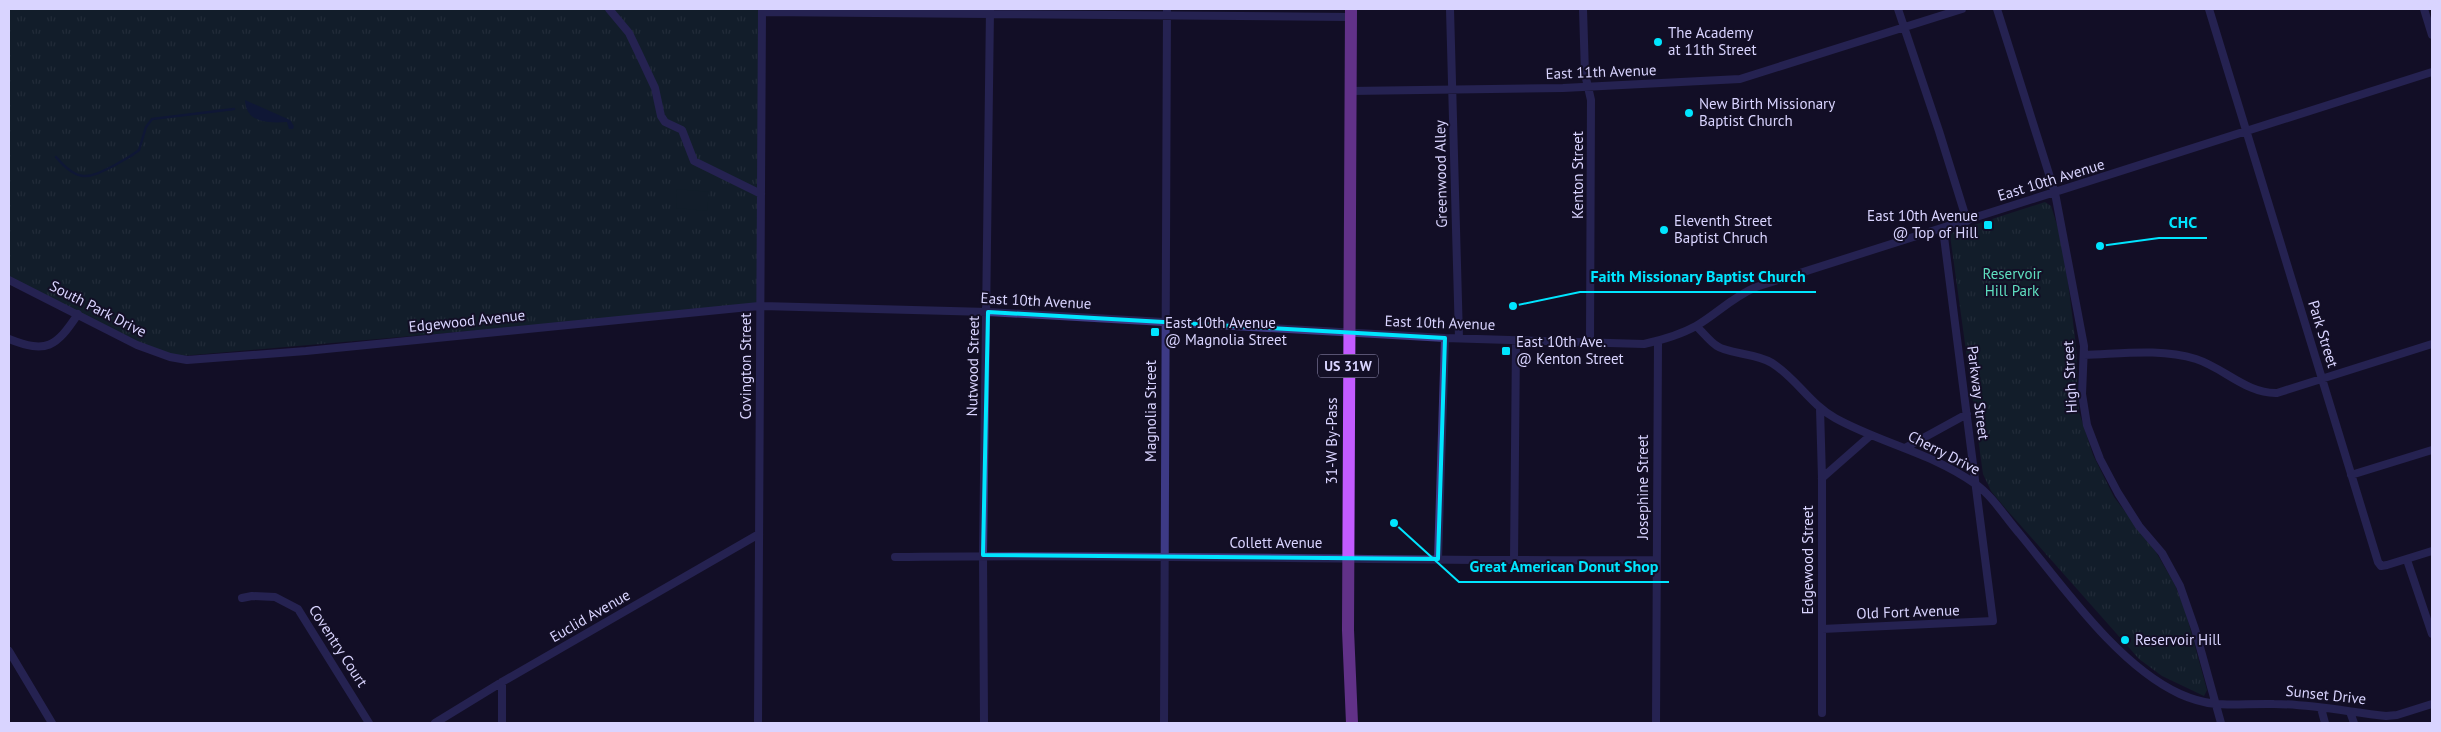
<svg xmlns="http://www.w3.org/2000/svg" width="2441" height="732" font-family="'PT Sans',sans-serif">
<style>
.grass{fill:url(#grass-tufts)}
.pitch{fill:#12302f}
.water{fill:#0c2248}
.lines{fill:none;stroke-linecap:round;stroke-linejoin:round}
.stream{stroke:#0c2248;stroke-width:2.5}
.street{stroke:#3d3a85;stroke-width:8}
.primary{stroke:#c25bff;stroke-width:12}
.marked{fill:none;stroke:#00e5ff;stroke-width:4;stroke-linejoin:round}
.poi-dot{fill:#00e5ff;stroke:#130f26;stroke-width:2}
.labels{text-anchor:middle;stroke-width:4;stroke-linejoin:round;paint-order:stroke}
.shield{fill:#130f26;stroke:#9e99be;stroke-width:1}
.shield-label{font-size:14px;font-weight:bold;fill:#d9d4ff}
.poi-label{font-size:15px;fill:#d9d4ff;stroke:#130f26;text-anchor:start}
.street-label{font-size:15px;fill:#d9d4ff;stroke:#130f26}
.park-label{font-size:15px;fill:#5fe0c0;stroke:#130f26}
.leader{fill:none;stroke:#00e5ff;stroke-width:2}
.callout-dot{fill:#00e5ff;stroke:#130f26;stroke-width:2}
.callout-label{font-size:16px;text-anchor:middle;font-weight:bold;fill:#00e5ff;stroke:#130f26;stroke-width:4;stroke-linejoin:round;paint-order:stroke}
</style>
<defs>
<pattern id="grass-tufts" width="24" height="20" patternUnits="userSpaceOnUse" patternTransform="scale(1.25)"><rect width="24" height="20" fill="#12302f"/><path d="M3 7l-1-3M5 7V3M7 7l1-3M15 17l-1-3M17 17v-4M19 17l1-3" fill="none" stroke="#344d4e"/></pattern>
</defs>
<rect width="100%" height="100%" fill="#130f26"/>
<path class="grass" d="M9 9H762L759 306 170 357 9 279Z
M2045 202 2051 206 2059 231 2068 282 2076 346 2079 412 2093 455 2114 497 2156 552 2175 585 2185 610 2207 690 2204 696 2162 676 2139 659 2006 509 1991 491 1983 474 1950 235 1955 231Z"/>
<path class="pitch" d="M677 189 709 192 707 211 676 208Z"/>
<path class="water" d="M245 100 290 120 294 126 293 129H289L287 122C270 123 246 124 245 100Z"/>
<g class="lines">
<path class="stream" d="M56 157C78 183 88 179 115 165 123 160 132 156 139 150L146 127 152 119 234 109"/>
<path class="street" d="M609 9 629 33 640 56 655 88 661 116 665 122 682 130 694 161 761 194
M1450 9 1459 338
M1583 9 1585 74 1591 100 1590 342
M1898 9 1939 131 1967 221
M1997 9 2055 193 2084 346 2082 394 2087 425 2100 459 2118 493 2139 526 2162 553 2180 586 2195 629 2221 723
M2209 9 2378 562 2381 566 2387 565 2432 551
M2424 9 2432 35
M762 12 1351 17
M1350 91 1563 88 1740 79 1962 9
M9 280 137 345 170 357 187 360 306 351 759 306 988 312 1445 338 1644 344C1662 340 1680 335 1696 326 1718 313 1731 298 1756 287L2432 72
M1696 326C1703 332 1709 341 1717 346 1728 354 1756 353 1772 363 1796 378 1810 404 1835 418 1880 443 1932 453 1974 483 1992 495 2005 517 2019 533 2062 585 2118 666 2180 694 2216 710 2236 703 2274 704 2311 704 2349 712 2386 716L2397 715 2432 704
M9 339C47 354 56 347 78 314
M2084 355C2120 354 2160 348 2196 359 2224 368 2247 394 2277 393L2432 344
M1820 408 1822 478V713
M1905 448 1967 414
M2351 475 2432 450
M1822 478 1871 435
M895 557C1149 553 1403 562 1656 560
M1438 559 1445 338
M2407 560 2432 634
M1514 561 1516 340
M242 598 252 596 275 597 298 609 369 723
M1822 629 1993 621 1943 229
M9 651 52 723
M2321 708 2325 723
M2350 712 2354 723
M435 723 502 682 759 534
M502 723V682
M758 723 762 9
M984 723 983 555 990 9
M1164 723 1167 9
M1656 723 1658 341"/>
<path class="primary" d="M1351 9 1348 630 1352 723"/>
</g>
<path d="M0 0H2441V732H0ZM988 312 1445 338 1438 559 983 555Z" fill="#130f26" fill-opacity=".55" fill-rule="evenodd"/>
<path class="marked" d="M988 312 1445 338 1438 559 983 555Z"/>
<g class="poi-dot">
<circle cx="1658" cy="42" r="5"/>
<circle cx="1689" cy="113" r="5"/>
<rect x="1983" y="220" width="10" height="10" rx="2.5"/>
<circle cx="1664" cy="230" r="5"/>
<rect x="1150" y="327" width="10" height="10" rx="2.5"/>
<rect x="1501" y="346" width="10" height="10" rx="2.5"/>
<circle cx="2125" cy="640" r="5"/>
</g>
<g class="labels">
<rect class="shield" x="1318" y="354.5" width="60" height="23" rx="4"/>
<g class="shield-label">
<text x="1348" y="371">US 31W</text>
</g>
<g class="poi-label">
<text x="1668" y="38">The Academy<tspan x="1668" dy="17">at 11th Street</tspan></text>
<text x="1699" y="109">New Birth Missionary<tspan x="1699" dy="17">Baptist Church</tspan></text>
<text x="1978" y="221" text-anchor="end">East 10th Avenue<tspan x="1978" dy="17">@ Top of Hill</tspan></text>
<text x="1674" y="226">Eleventh Street<tspan x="1674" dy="17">Baptist Chruch</tspan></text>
<text x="1165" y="328">East 10th Avenue<tspan x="1165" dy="17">@ Magnolia Street</tspan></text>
<text x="1516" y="347">East 10th Ave.<tspan x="1516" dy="17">@ Kenton Street</tspan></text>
<text x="2135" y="645">Reservoir Hill</text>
</g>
<g class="street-label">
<text transform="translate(1601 72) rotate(-2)" y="5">East 11th Avenue</text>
<text transform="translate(1441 174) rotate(-91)" y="5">Greenwood Alley</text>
<text transform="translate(1578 175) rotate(-90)" y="5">Kenton Street</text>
<text transform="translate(2051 180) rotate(-17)" y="5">East 10th Avenue</text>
<text transform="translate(1036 301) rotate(3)" y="5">East 10th Avenue</text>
<text transform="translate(98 309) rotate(27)" y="5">South Park Drive</text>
<text transform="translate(467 321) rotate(-6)" y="5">Edgewood Avenue</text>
<text transform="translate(1440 323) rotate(2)" y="5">East 10th Avenue</text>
<text transform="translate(2323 334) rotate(73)" y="5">Park Street</text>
<text transform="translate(746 366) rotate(-90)" y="5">Covington Street</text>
<text transform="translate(973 366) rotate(-89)" y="5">Nutwood Street</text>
<text transform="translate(2070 377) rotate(-93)" y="5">High Street</text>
<text transform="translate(1978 393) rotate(83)" y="5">Parkway Street</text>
<text transform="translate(1151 411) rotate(-90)" y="5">Magnolia Street</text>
<text transform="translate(1332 441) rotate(-90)" y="5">31-W By-Pass</text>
<text transform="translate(1944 453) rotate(27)" y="5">Cherry Drive</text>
<text transform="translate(1643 487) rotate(-90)" y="5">Josephine Street</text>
<text x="1276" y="548">Collett Avenue</text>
<text transform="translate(1808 560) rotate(-90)" y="5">Edgewood Street</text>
<text transform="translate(1908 612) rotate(-2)" y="5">Old Fort Avenue</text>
<text transform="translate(590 616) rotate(-30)" y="5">Euclid Avenue</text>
<text transform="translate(338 646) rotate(57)" y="5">Coventry Court</text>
<text transform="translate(2326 695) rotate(6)" y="5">Sunset Drive</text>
</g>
<g class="park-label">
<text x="2012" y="279">Reservoir<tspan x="2012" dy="17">Hill Park</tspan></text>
</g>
</g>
<path class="leader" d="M2100 246L2159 238H2207M1513 306L1580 292H1816M1394 523L1459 582H1669"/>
<g class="callout-dot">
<circle cx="2100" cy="246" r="5"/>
<circle cx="1513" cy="306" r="5"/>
<circle cx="1394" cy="523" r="5"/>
</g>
<g class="callout-label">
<text x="2183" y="228">CHC</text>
<text x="1698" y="282">Faith Missionary Baptist Church</text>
<text x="1564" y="572">Great American Donut Shop</text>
</g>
<rect width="2441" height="732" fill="none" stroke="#d9d4ff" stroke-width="20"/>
</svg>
